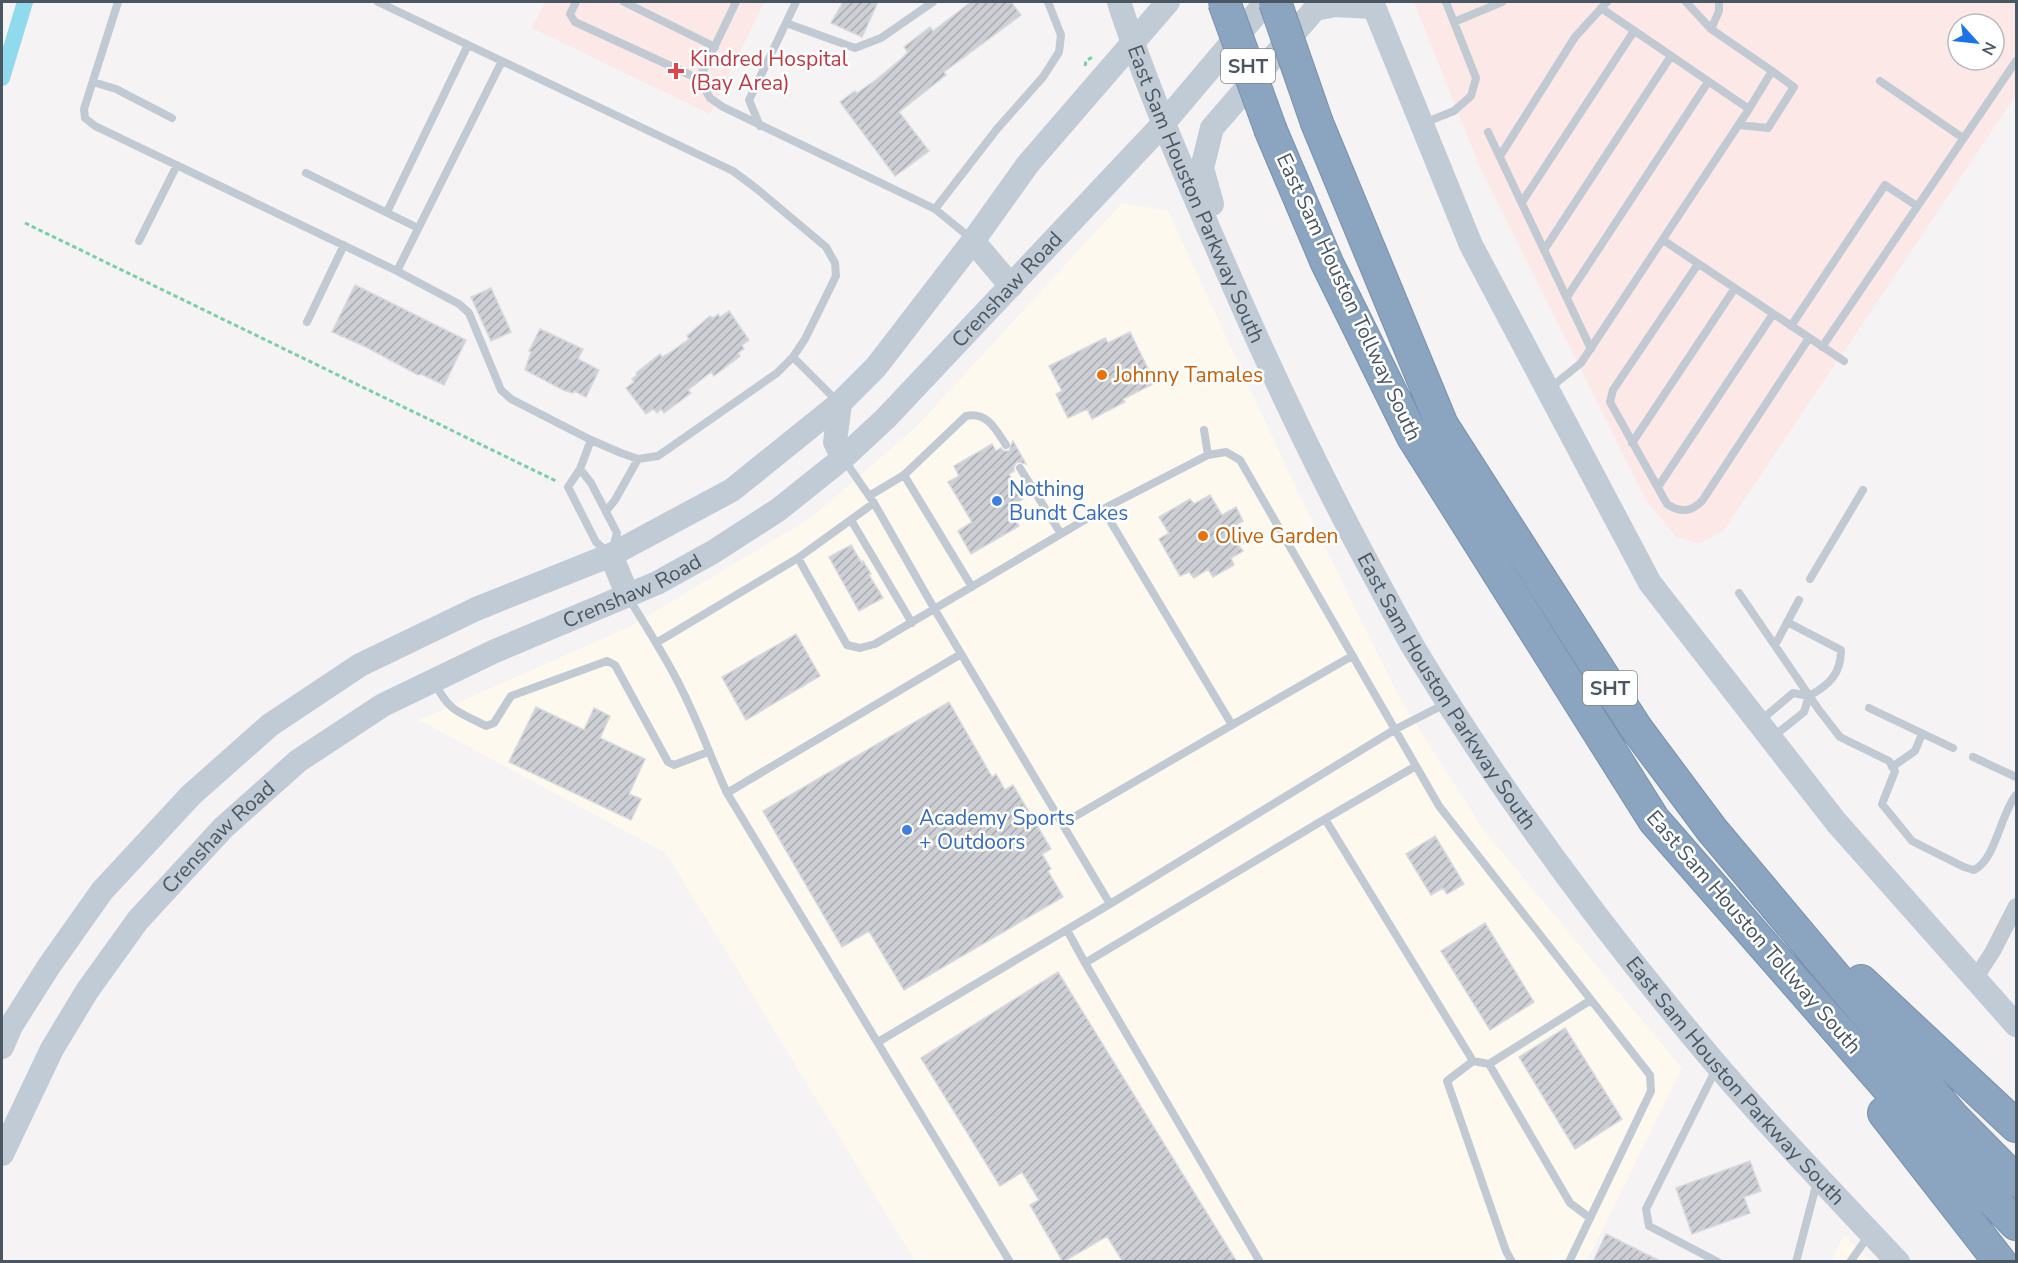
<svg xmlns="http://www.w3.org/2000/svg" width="2018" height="1263" font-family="'Nunito Sans',sans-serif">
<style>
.commercial{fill:#fdf9ef}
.medical{fill:#fce8e6;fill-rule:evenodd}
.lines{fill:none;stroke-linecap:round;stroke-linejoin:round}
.canal{stroke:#90daee;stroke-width:16}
.building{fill:url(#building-hatch);stroke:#d7d9de;stroke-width:1.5}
.highway-casing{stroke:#7690ad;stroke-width:34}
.path{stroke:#7ad0a6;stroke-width:3;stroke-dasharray:4.5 3;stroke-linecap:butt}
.lane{stroke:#c1cad2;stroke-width:8}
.street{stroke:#c1cad2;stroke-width:16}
.secondary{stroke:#c1cbd6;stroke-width:24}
.highway{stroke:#8ba5c1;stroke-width:32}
.highway-bridge-casing{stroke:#7690ad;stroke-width:34;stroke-linecap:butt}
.highway-bridge{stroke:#8ba5c1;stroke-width:32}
.health-dot{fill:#e0444e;stroke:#fff;stroke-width:2}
.food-dot{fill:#e8710a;stroke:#fff;stroke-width:2}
.shop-dot{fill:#3f7fe0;stroke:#fff;stroke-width:2}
.labels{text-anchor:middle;stroke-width:5;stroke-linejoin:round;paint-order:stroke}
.shield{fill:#fff;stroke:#808990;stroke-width:1.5}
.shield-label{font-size:20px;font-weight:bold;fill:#4a5661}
.health-label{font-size:21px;fill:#be3a42;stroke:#fff;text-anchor:start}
.street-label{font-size:21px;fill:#4a5661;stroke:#fff}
.food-label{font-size:21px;fill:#c56008;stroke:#fff;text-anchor:start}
.shop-label{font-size:21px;fill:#366cbe;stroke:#fff;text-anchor:start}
</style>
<defs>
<pattern id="building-hatch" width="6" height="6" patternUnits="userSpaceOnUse" patternTransform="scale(1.5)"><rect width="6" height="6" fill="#cdcfd5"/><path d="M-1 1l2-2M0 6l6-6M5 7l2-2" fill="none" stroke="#a8abb0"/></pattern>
</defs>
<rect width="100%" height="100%" fill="#f5f3f3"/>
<path class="commercial" d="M1122 203 1168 211 1297 490 1400 699 1485 832 1682 1068 1587 1261H915L666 853 419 720 629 627 812 517 917 426Z
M1844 1235 1870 1261 1831 1262Z"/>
<path class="medical" d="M545 2H764L710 114 532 28Z
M1414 2H2016V95L1723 531 1699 543 1676 537 1646 500 1479 165ZM1958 24H1994V60H1958Z"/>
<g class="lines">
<path class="canal" d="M2 78 25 2"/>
</g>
<path class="building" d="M843 2H878L862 37 831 23Z
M971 2H1011L1021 15 944 72 946 75 899 112 929 151 895 176 840 102 855 91 857 93 877 79 901 59 908 52 904 47 930 27 933 31Z
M355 285 466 340 444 385 421 374 418 375 366 347 332 332Z
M491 288 511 332 491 341 471 297Z
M729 311 749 340 742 345 744 349 738 353 740 356 714 376 711 372 688 390 691 393 664 413 661 409 657 413 653 409 646 414 626 388 634 382 632 379 637 375 636 373 660 354 662 357 668 354 689 339 687 336 710 316 713 318 718 314 720 317Z
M540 329 583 349 578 359 599 370 586 397 574 391 573 393 563 390 525 370 531 352 529 351Z
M1130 332 1155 383 1123 399 1125 402 1092 419 1087 409 1068 418 1056 394 1062 391 1049 366 1105 338 1108 343Z
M1013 441 1026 464 1017 462 1014 466V471L1009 474 1023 499 1008 508 1019 526 971 554 958 531 972 522 948 482 959 476 954 466 992 444 996 451 1001 448 1004 451H1009Z
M1210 495 1222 515 1236 507 1243 521 1236 525 1246 542 1239 546 1243 551 1231 558 1234 565 1213 577 1208 569 1194 578 1189 572 1180 576 1159 539 1169 533 1159 517 1190 499 1194 504Z
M851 545 861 562 863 561 871 574 869 575 883 598 859 611 829 557Z
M796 634 820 676 746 720 722 677Z
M949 702 992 777 996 774 1005 790 1013 785 1051 849 1042 854 1051 869 1048 871 1063 897 904 990 869 931 842 947 763 811Z
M536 707 584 730 594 708 610 716 600 738 645 759 629 794 641 799 631 820 509 762Z
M1435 836 1464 884 1447 894 1443 888 1431 895 1406 854Z
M1485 923 1534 1002 1490 1030 1441 951Z
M1058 972 1237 1262H1123L1107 1236 1063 1262 1030 1205 1039 1200 1022 1172 1000 1186 921 1058Z
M1565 1028 1622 1119 1575 1149 1519 1057Z
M1750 1161 1761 1191 1744 1197 1750 1213 1692 1234 1676 1188Z
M1606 1234 1662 1262H1593Z"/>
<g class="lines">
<g class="highway-casing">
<path id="highway" d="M1317 123 1442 425 1636 728 1712 830 1953 1117 2016 1181
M1271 131 1327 263 1413 437 1654 820 1931 1137 2016 1224
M1861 981 2016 1126
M1884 1113 2000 1262"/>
</g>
<path class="path" d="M1085 66 1086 61 1094 56
M25 223 558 482"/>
<path class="lane" d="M118 2 84 109 85 118 95 126 397 271 459 304 469 313 501 390 511 399 591 440 621 453 638 459 658 456 777 373 793 357 805 339 836 276 835 263 826 247 757 189 733 171 378 2
M576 2 570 14 575 22 699 79
M624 2 715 47
M736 2 699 79 710 98 723 107 935 209 973 240
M1601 8 1749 109
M1454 22 1502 2
M786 23 855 48 881 38 933 2
M1711 29 1719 11V2
M1880 81 1963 138
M93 82 116 89 172 118
M1424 123 1454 111 1471 96 1476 78 1446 2
M1739 125 1768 128 1794 87 1772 71
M760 126 749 100 796 2
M1488 132 1591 349
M1500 156 1575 37 1607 2
M306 173 418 228
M1522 202 1634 31
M935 209 997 129 1043 77 1059 52 1061 35 1048 2
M387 212 468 45
M1663 240 1844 361
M139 241 177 165
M1544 250 1671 56
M1698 264 1613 390 1610 402 1667 504C1680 513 1691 512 1702 501L1809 338
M397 271 502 61
M1567 297 1708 82
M307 322 344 245
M1791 326 1885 185 1917 206
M1822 347 2016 61
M793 357 837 401
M1550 388 1581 363 1749 109 1772 71 1711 29 1686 2
M1204 430 1208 455
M1632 443 1735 288
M845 461 874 503 935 610 1110 904
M1020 468 1061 534
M580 469 591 483 617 533 611 555 596 542 568 487 580 469 591 440
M904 475 972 587
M1658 487 1773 314
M869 496 904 475 966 416C987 411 996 430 1006 445
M606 511 615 500 638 459
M851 520 912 623
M798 558 847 645 860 648 875 644 1103 509 1208 455 1226 452 1240 460 1439 806 1650 1075 1651 1091 1569 1262
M1810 579 1863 490
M1739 593 1819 710 1840 737 1889 761 1895 771 1882 804 1912 841 1964 867 1974 870C1996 859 2000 815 2016 795
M628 597C650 633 674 670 691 709 704 737 714 765 727 793L1010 1262
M656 643 798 558 874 503
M1775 645 1799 600
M435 683C449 712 459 712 486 726L494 723 511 696 607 661 615 665 668 762 674 765 708 752
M1869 708 1953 748
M1759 722 1793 693 1809 696C1829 685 1841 674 1841 650L1787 622
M1232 725 1352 656
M1773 737 1804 712 1809 696
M1973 757 2016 777
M1892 767 1915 751 1922 734
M727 793 961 654
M1325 819 1416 766
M1062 824 1232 725 1103 509
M1067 930 1085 963 1325 819 1473 1061 1489 1064
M1085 963 1260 1262
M878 1042 1110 904 1394 730 1445 704
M1473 1061 1447 1081 1506 1251 1512 1262
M1716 1069 1646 1209 1649 1226 1718 1262
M1590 1218 1570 1203 1489 1064 1591 1000
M1796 1262 1817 1182
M1850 1262 1869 1235"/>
<path class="street" d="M1975 979 1993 951 2016 906"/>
<g class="secondary">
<path id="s1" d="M1119 2C1148 92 1187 179 1225 266 1271 372 1320 476 1375 577 1388 601 1401 626 1415 650 1503 795 1605 933 1715 1063 1773 1131 1836 1196 1898 1262"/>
<path d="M1372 2 1471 245 1650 583 1836 822 2016 1025"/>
<path d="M1212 204 1202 168 1212 128 1315 9 1335 5 1373 7"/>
<path d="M973 241 1011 286"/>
<path d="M840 403 835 442 843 458"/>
<path d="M611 555 628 596"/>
<path d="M2 1047 11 1026 49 966 102 891 191 795 270 725 360 665 476 609 611 555 732 490 840 403 876 367 973 241 1028 164 1168 2"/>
<path id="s2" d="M2 1154 52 1049 87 991 138 920 223 828 298 761 383 705 495 651 657 583 713 552 778 510 843 458 886 418 1163 124 1266 2"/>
</g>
<use href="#highway" class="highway"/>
<g class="highway-bridge-casing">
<path id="highway-bridge" d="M1224 2 1271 131
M1275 2 1317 123"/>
</g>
<use href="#highway-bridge" class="highway-bridge"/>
</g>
<path class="health-dot" d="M673 62h6v6h6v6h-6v6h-6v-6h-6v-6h6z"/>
<g class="food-dot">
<circle cx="1102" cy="375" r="6"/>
<circle cx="1203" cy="536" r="6"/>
</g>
<g class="shop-dot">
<circle cx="997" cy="501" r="6"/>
<circle cx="907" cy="830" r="6"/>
</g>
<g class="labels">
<g class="shield">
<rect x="1221" y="49" width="54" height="34" rx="4.5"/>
<rect x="1583" y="671" width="54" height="34" rx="4.5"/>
</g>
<g class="shield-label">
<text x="1248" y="73">SHT</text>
<text x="1610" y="695">SHT</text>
</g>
<g class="health-label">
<text x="690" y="66">Kindred Hospital<tspan x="690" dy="24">(Bay Area)</tspan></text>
</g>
<g class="street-label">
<text dy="7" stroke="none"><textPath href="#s1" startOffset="207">East Sam Houston Parkway South</textPath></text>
<text dy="7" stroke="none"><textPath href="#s2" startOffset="1359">Crenshaw Road</textPath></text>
<text transform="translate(1349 297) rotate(65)" y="7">East Sam Houston Tollway South</text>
<text dy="7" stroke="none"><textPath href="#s2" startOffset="873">Crenshaw Road</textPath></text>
<text dy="7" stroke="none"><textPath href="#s1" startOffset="765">East Sam Houston Parkway South</textPath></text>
<text dy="7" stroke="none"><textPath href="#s2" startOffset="387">Crenshaw Road</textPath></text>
<text transform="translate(1754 932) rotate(49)" y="7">East Sam Houston Tollway South</text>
<text dy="7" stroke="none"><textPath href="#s1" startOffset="1251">East Sam Houston Parkway South</textPath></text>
</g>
<g class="food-label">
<text x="1114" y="382">Johnny Tamales</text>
<text x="1215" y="543">Olive Garden</text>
</g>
<g class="shop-label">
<text x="1009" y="496">Nothing<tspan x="1009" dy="24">Bundt Cakes</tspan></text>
<text x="919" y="825">Academy Sports<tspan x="919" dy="24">+ Outdoors</tspan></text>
</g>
</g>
<rect width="2018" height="1263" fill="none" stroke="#4a5661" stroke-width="6"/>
<g transform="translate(1976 42) rotate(117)"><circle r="28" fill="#ffffff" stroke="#b7bbc0" stroke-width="1.5"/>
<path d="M0-4.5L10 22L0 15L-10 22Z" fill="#1a73e8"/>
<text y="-9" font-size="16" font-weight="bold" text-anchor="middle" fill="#4a5661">N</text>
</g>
</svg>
